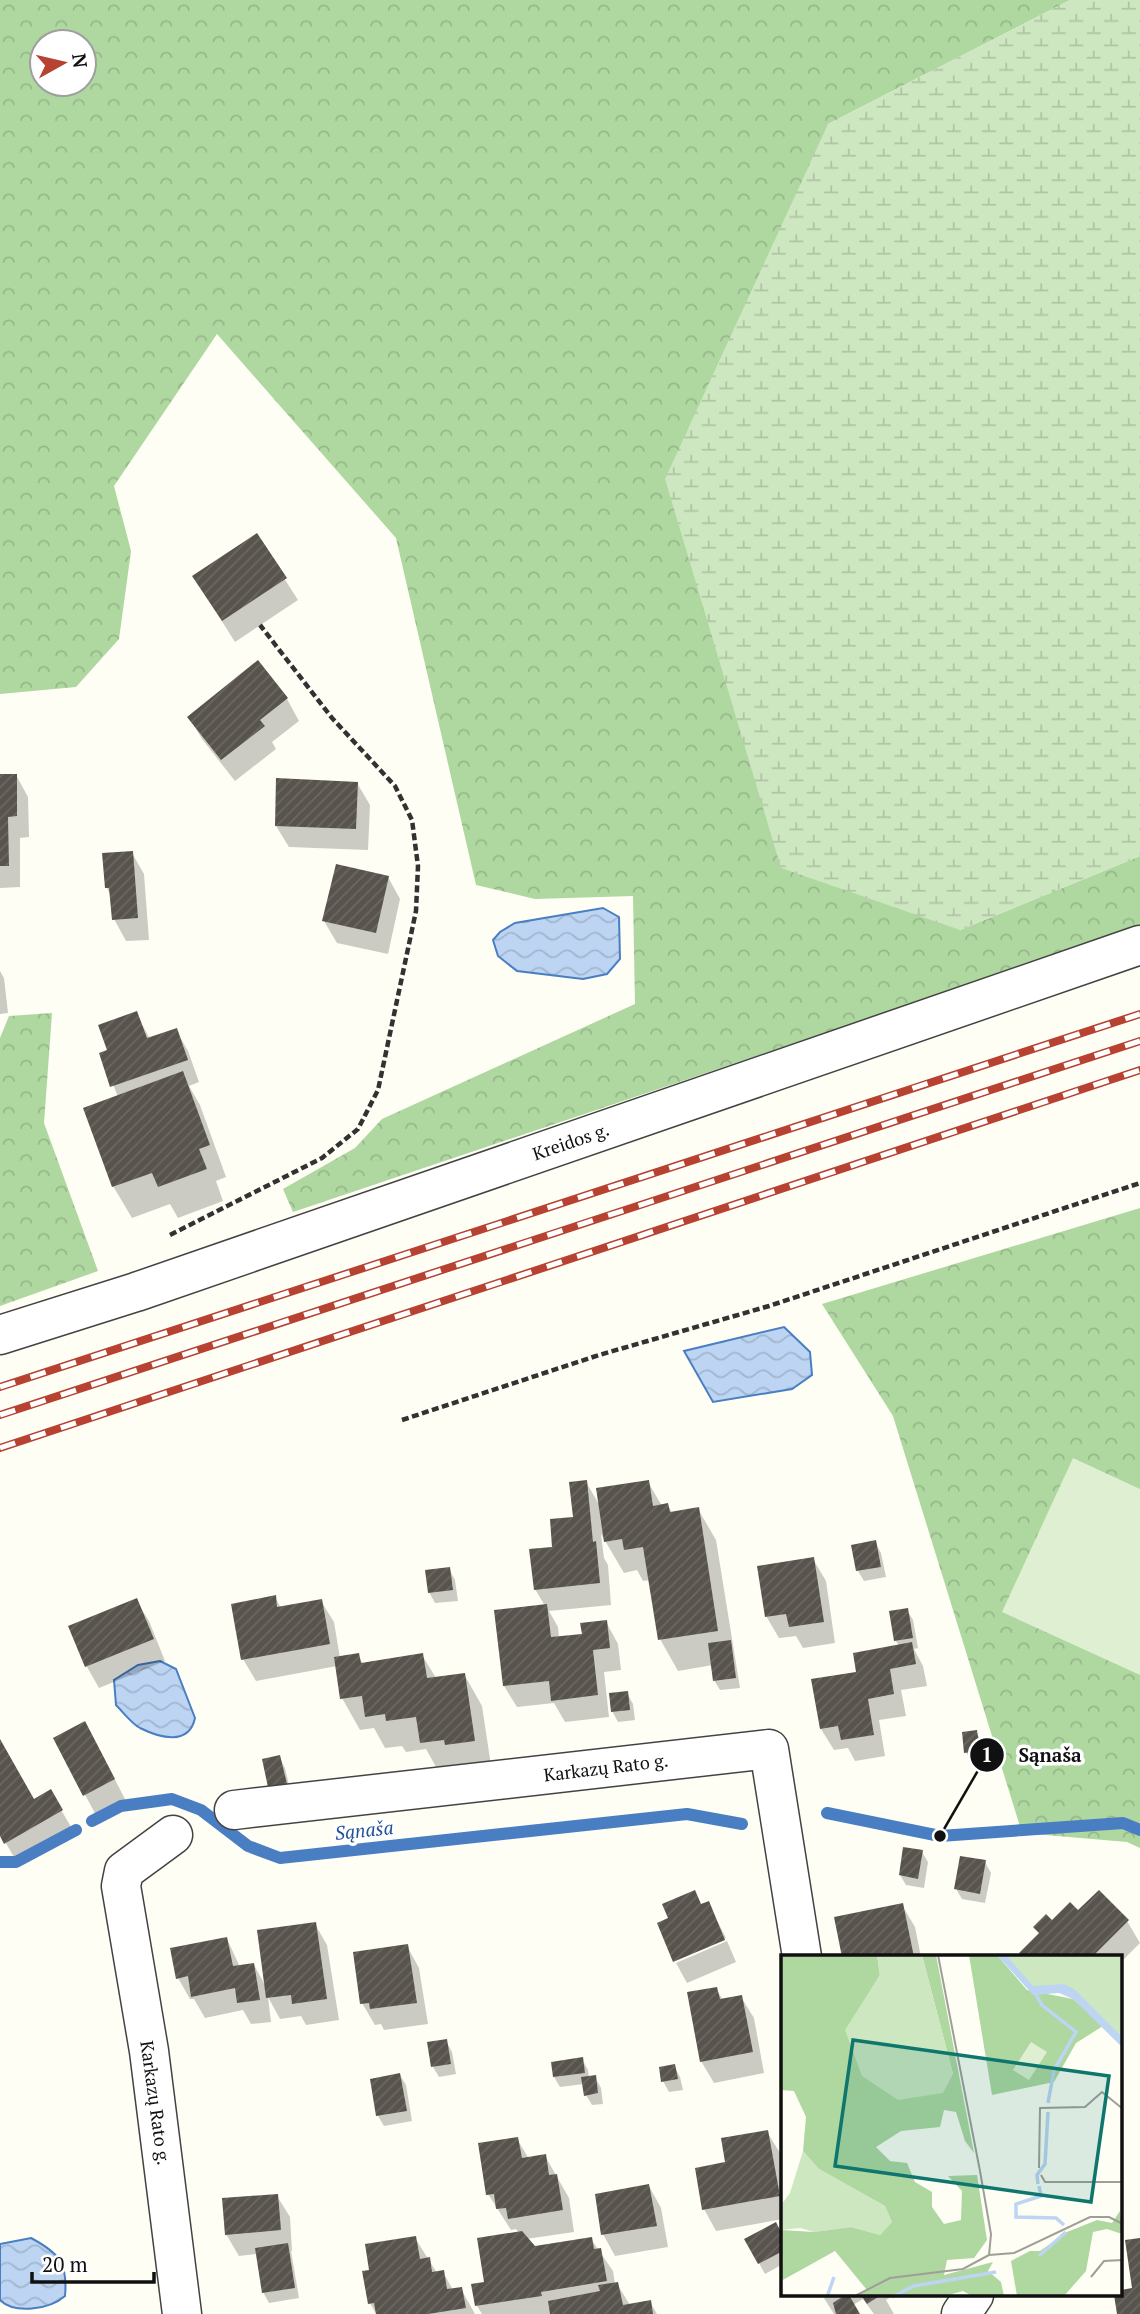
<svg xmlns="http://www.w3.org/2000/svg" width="1140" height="2314" font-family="'PT Serif',serif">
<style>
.forest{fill:url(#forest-crowns);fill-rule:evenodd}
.wetland{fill:url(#wetland-marsh)}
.pitch{fill:#dfefd1}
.water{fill:url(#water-waves);stroke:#497ec3;stroke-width:2}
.shadow{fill:#0003}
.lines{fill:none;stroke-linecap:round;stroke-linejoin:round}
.stream{stroke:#497ec3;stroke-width:12}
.building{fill:url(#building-hatch)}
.minor-casing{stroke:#434343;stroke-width:41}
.path{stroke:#323232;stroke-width:4.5;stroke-dasharray:7 3.5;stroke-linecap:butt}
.minor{stroke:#fff;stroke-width:38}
.rail-casing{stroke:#b74232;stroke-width:8}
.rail{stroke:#fff;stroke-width:5;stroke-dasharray:16;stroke-linecap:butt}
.labels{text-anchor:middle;stroke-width:7;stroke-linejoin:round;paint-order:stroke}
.street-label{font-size:18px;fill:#101010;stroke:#fff}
.water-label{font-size:19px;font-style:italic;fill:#22519a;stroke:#fff}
.inset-river{fill:none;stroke:#bdd5f2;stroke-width:3.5}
.inset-road{fill:none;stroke:#9f9f99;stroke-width:2}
.view{fill:#0f766e;fill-opacity:0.15;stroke:#0f766e;stroke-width:3.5}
.inset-edge{fill:none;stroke:#101010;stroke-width:3.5}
.leader{fill:none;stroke:#101010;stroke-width:2.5}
.callout-dot{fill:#101010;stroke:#fff;stroke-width:2.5}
.mark-label{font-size:21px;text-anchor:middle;font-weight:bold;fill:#fff}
.callout-label{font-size:19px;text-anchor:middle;font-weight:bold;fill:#101010;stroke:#fff;stroke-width:7;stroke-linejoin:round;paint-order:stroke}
</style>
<defs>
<pattern id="forest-crowns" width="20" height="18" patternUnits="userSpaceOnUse" patternTransform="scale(1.75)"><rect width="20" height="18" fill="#afd7a0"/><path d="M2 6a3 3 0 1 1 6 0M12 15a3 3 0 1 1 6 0" fill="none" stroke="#96b889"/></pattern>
<pattern id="wetland-marsh" width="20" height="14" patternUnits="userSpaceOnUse" patternTransform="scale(1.75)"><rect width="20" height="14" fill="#cde7c0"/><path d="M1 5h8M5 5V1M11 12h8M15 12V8" fill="none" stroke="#afc5a4"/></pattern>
<pattern id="water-waves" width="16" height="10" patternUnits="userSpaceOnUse" patternTransform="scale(1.75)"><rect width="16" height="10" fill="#bdd5f2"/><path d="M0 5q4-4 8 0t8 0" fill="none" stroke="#a1b6ce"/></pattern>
<pattern id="building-hatch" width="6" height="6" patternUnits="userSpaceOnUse" patternTransform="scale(1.75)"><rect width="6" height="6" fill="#58534d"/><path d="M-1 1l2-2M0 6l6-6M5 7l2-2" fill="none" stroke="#6b6762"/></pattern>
</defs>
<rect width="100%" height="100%" fill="#fefef5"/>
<path class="forest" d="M0 0H1070L828 124 960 930 1140 856V927L293 1212 283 1189 355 1148 382 1119 635 1004 633 896 535 899 476 885 396 538 217 334 114 486 131 551 119 639 76 687 0 694ZM42 42H84V84H42Z
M52 1013 44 1123 98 1271 0 1306V1038L9 1016Z
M1140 1208V1848L1127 1842 1022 1833 893 1416 822 1304Z"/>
<path class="wetland" d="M1070 0H1140V856L960 930 781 868 665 479 828 124Z"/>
<path class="pitch" d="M1073 1458 1140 1489V1675L1002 1612Z"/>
<path class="water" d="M603 908 619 917 620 959 607 974 583 979 517 971 498 956 493 940 500 932 515 923Z
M784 1327 810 1352 812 1375 792 1389 713 1402 684 1351Z
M160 1661 176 1669 195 1718C189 1746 160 1738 140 1728 131 1723 123 1712 116 1705L114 1680 138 1665Z
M31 2238C59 2253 68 2263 65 2296 49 2310 14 2314 0 2300V2244Z"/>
<path class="shadow" d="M257 536 298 600 235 642 194 577Z
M258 663 287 699 299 721 272 742 276 749 235 781 202 739 189 717Z
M16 775 28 797 29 837 20 838V887L0 888V776Z
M357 783 370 805 368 850 289 847 276 826Z
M132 853 144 874 149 940 126 941 114 919 111 896 107 888Z
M388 877 400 899 388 954 337 943 324 921Z
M0 971 4 978 8 1013 0 1014Z
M136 1013 150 1039 176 1030 188 1051 199 1082 189 1086 200 1105 226 1177 216 1181 223 1201 178 1218 170 1204 132 1218 113 1186 118 1097 101 1054 109 1051Z
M586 1482 600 1506 648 1482 662 1506 668 1505 672 1513 698 1509 716 1540 740 1688 720 1690 714 1680 713 1665 678 1671 660 1639 650 1580 643 1581 637 1570 624 1573 601 1534 604 1558 608 1565 611 1605 549 1611 558 1627 559 1638 584 1635 606 1622 618 1644 621 1670 604 1672 609 1717 565 1722 554 1703 517 1707 504 1686 545 1606 535 1589 554 1549 575 1518Z
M875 1542 881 1553 886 1577 864 1581 858 1571Z
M813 1559 826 1581 835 1643 803 1648 796 1636 779 1638 766 1616Z
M449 1569 455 1580 458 1601 435 1603 429 1592Z
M275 1597 281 1608 321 1601 334 1622 340 1658 358 1655 363 1664 422 1655 436 1678 464 1674 482 1706 492 1772 440 1774 426 1749 406 1752 402 1746 385 1748 374 1728 360 1730 342 1698 337 1666 256 1681 243 1659Z
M136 1600 149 1621 165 1661 99 1688 87 1667 71 1627Z
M907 1610 913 1620 918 1648 914 1649 923 1666 927 1686 901 1690 906 1716 879 1720 885 1756 855 1761 848 1748 834 1750 821 1729 858 1673 899 1646 896 1641Z
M627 1693 633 1704 635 1720 618 1722 612 1711Z
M976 1732 982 1742 985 1761 972 1763 966 1752Z
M55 1739 97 1745 126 1801 97 1817Z
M0 1743 34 1801 50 1791 74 1832 18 1864 0 1833Z
M279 1757 285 1768 292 1798 264 1761Z
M922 1852 928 1862 924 1888 906 1885 900 1875Z
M985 1862 991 1873 985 1903 962 1899 956 1889Z
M708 1903 726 1938 674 1960 702 1906Z
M902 1905 915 1927 921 1957H844Z
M1078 1913 1127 1921 1140 1943 1121 1962V1957H1024L1022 1953 1040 1935 1035 1927Z
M315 1924 327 1945 339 2020 306 2025 301 2016 280 2019 268 1997 271 2022 251 2024 243 2010 205 2018 194 1999H190L178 1978 227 1939 240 1967 254 1965 266 1987Z
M727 1941 736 1962 687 1983 676 1963Z
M407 1946 419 1968 428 2024 384 2030 381 2024 375 2025 362 2003Z
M716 1989 723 2000 741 1997 754 2018 764 2073 714 2083 701 2061Z
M446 2041 452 2052 456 2074 439 2077 433 2067Z
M582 2059 588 2070 589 2078 595 2077 601 2088 603 2104 592 2105 586 2095 584 2084 560 2087 554 2077Z
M674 2066 680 2077 683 2090 669 2092 663 2081Z
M400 2075 406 2085 412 2121 384 2126 378 2116 372 2080Z
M767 2132 780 2153 783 2173V2219L716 2231 704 2209 727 2164Z
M517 2139 529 2159 545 2156 569 2198 574 2232 526 2239 534 2247 591 2239 613 2271 615 2284H617L630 2305 650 2302 657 2314H482L477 2306 486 2283 519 2233 516 2229 511 2230 488 2194Z
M649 2186 661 2208 668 2247 615 2256 603 2234Z
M277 2196 290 2217 292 2251H291L299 2298 269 2303 263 2292 257 2254 239 2256 226 2234Z
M415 2238 437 2273 443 2272 453 2290 461 2289 475 2314H376L370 2303 371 2271Z
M783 2239V2264L765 2274 759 2263Z
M822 2295H894L886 2300 894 2314H874L863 2299 853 2305 859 2314H834Z"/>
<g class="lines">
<path class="stream" d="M827 1813 940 1836 1123 1823 1140 1830
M92 1821 121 1806 172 1799 201 1810 248 1846 280 1858 687 1814 742 1824
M0 1862H16L76 1830"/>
</g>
<path class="building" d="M257 533 287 578 222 621 192 576Z
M258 660 288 698 260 720 265 726 221 760 187 717Z
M0 774H17V816L8 817 9 866H0Z
M276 778 358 782 356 829 275 826Z
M133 851 138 918 112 920 109 888H105L102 853Z
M336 864 389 876 376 933 322 921Z
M137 1011 147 1038 177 1028 188 1060 110 1087 99 1053 107 1050 98 1025Z
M183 1071 210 1145 199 1149 207 1169 158 1187 152 1173 112 1187 83 1108Z
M587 1480 593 1542 596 1541 600 1583 534 1590 529 1549 552 1547 550 1519 573 1517 569 1482Z
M649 1480 653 1506 668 1503 670 1512 699 1507 718 1631 658 1640 643 1547 624 1550 622 1539 604 1542 596 1488Z
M876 1540 881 1567 856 1571 851 1545Z
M814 1557 824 1622 789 1627 786 1614 765 1617 757 1566Z
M450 1567 453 1590 428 1593 425 1570Z
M276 1595 277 1607 322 1599 330 1644 241 1660 231 1604Z
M137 1598 154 1639 85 1667 68 1626Z
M547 1604 551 1637 582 1634 580 1623 607 1620 610 1648 593 1650 598 1695 551 1701 549 1681 503 1686 494 1610Z
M908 1608 913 1638 894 1641 889 1611Z
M731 1640 736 1678 713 1681 708 1643Z
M912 1642 916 1664 890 1669 894 1694 868 1699 874 1735 841 1740 838 1726 820 1729 811 1679 856 1672 853 1653Z
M359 1653 361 1663 423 1653 427 1678 465 1673 475 1741 445 1745 444 1740 420 1743 416 1717 386 1721 385 1714 365 1717 362 1696 340 1699 334 1657Z
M628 1691 630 1710 611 1712 609 1693Z
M85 1721 115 1779 83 1796 53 1738Z
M977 1730 980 1751 964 1753 962 1732Z
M0 1739 34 1799 51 1789 63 1810 4 1844 0 1836Z
M280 1755 288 1788 269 1792 262 1759Z
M903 1847 923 1850 918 1879 899 1875Z
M960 1856 986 1860 980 1894 954 1889Z
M695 1890 701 1904 709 1901 725 1940 673 1962 657 1923 668 1918 662 1904Z
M1099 1890 1129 1920 1092 1957H1024L1019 1953 1039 1933 1033 1927 1046 1914 1052 1920 1070 1902 1078 1910Z
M903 1903 914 1957H842L834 1917Z
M316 1922 327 1999 292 2004 291 1995 266 1998 257 1930Z
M227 1937 233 1966 254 1963 260 2000 237 2003 235 1988 191 1997 188 1976 176 1979 170 1948Z
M408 1944 417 2003 370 2009 369 2003 360 2004 353 1952Z
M717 1987 720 1999 742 1995 753 2052 700 2062 687 1992Z
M447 2039 451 2064 431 2067 427 2042Z
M583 2057 585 2073 553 2077 551 2062Z
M675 2064 678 2079 661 2082 659 2067Z
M400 2073 407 2111 376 2116 370 2079Z
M596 2075 598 2093 584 2096 581 2077Z
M768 2130 780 2196 702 2210 695 2168 725 2162 721 2138Z
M518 2137 522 2158 546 2154 549 2175 557 2174 563 2210 508 2219 506 2208 496 2209 494 2194 486 2195 478 2143Z
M649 2184 657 2226 601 2235 595 2194Z
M278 2194 281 2230 225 2235 222 2198Z
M776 2222 783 2236V2251L758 2264 744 2239Z
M522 2231 535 2246 592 2237 594 2249 601 2248 607 2281 541 2292 542 2296 475 2306 471 2284 484 2282 477 2238Z
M416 2236 420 2259 430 2257 432 2272 444 2270 447 2289 462 2287 466 2308 428 2314H376L374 2303 368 2304 362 2271 369 2270 365 2244Z
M1140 2238V2314H1117L1114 2295H1121V2290L1132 2288 1125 2240Z
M288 2243 295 2288 262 2293 255 2248Z
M618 2282 623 2305 651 2300 653 2314H550L548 2301 600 2291 598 2285Z
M845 2295H849L860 2314H836L833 2303Z
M861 2295H881L867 2304Z"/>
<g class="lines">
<g class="minor-casing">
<path id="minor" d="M0 1335 136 1292 1140 945
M234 1810 769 1749 802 1957
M173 1835 124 1871 121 1886 149 2051 182 2314
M961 2314 974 2295"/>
</g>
<path class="path" d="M170 1235 322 1158 358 1129 378 1090 416 911 418 866 412 820 395 786 332 718 260 625
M402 1420 599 1355 769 1306 1140 1183"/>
<use href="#minor" class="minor"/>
<g class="rail-casing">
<path id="rail" d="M0 1387 1140 1014
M0 1415 1140 1041
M0 1448 1140 1070"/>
</g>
<use href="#rail" class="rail"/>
</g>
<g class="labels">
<g class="street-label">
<text transform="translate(571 1142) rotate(-19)" y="6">Kreidos g.</text>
<text transform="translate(606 1768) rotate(-7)" y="6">Karkazų Rato g.</text>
<text transform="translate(155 2103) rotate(82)" y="6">Karkazų Rato g.</text>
</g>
<g class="water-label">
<text transform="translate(364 1830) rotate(-6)" y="7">Sąnaša</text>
</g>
</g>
<g transform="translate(781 1955)">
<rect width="341" height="341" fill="#fefef5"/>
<path d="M22 196 38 214 104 251 111 267 99 280 70 272 33 277 19 273 0 275V250L9 238Z" fill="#cde7c0"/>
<path d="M0 0H96L99 20 65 75 172 119 141 0H155L193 198 184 186 175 157 163 155 159 172 120 176 95 192 109 206 126 208 134 227 151 237V252L163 269 180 265 181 236 167 221 196 220 206 285 193 303 166 305 163 320 212 307 207 316 220 327 223 341H191L182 336 160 342 77 341 86 335 54 296 0 326V275L33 277 70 272 99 280 111 267 104 251 38 214 22 196 25 162 13 136 0 135ZM188 0H216L246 35 292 44 322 71 295 88 273 127 211 140ZM339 256 341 279 326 274 312 277 305 316 283 341H236L230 306 249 296H259L286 277 316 265 331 268Z" fill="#afd7a0"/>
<path d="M96 0H141L172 119 162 138 117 145 81 121 64 75 99 20Z" fill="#cde7c0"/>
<path d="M219 0H341V89L295 41 281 35 260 39Z" fill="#cde7c0"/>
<path d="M250 87 266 97 248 125 232 115Z" fill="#dfefd1"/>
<path d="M216 0H225L252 31 283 29 293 34 341 82V92L292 44 278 38 252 40Z" fill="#bdd5f2"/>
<path class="inset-river" d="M254 38 261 50 295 77 273 115 267 148M257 229 256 220 264 209 267 157M258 231 260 241 235 249V262L275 263 283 270M258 301 285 277M46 342 53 322M111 342 133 331 215 317"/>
<path class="inset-road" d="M157 0 199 216 210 279 208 300M258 213 259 153 304 152 321 137 342 154M260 220 264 227H342M208 300 233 298 309 262H328L342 269M310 322 323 306 342 305M72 342 109 323 182 314 208 300"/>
<path class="view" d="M72 85 328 121 310 247 54 211Z"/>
<rect width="341" height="341" class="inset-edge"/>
</g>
<path class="leader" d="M940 1836L987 1755"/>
<g class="callout-dot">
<circle cx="940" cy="1836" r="7"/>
<circle cx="987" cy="1755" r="18"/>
</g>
<g class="mark-label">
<text x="987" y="1762">1</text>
</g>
<g class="callout-label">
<text x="1050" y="1762">Sąnaša</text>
</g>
<g transform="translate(63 63) rotate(82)"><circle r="33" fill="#ffffff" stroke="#9f9f9f" stroke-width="2"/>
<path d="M0-5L12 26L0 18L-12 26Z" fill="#b74232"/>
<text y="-10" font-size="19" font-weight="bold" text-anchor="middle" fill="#101010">N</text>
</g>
<path d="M32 2272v10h122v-10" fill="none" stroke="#101010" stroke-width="3.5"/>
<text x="42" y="2272" font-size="21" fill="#101010" stroke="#ffffff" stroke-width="5" paint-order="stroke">20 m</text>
</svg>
